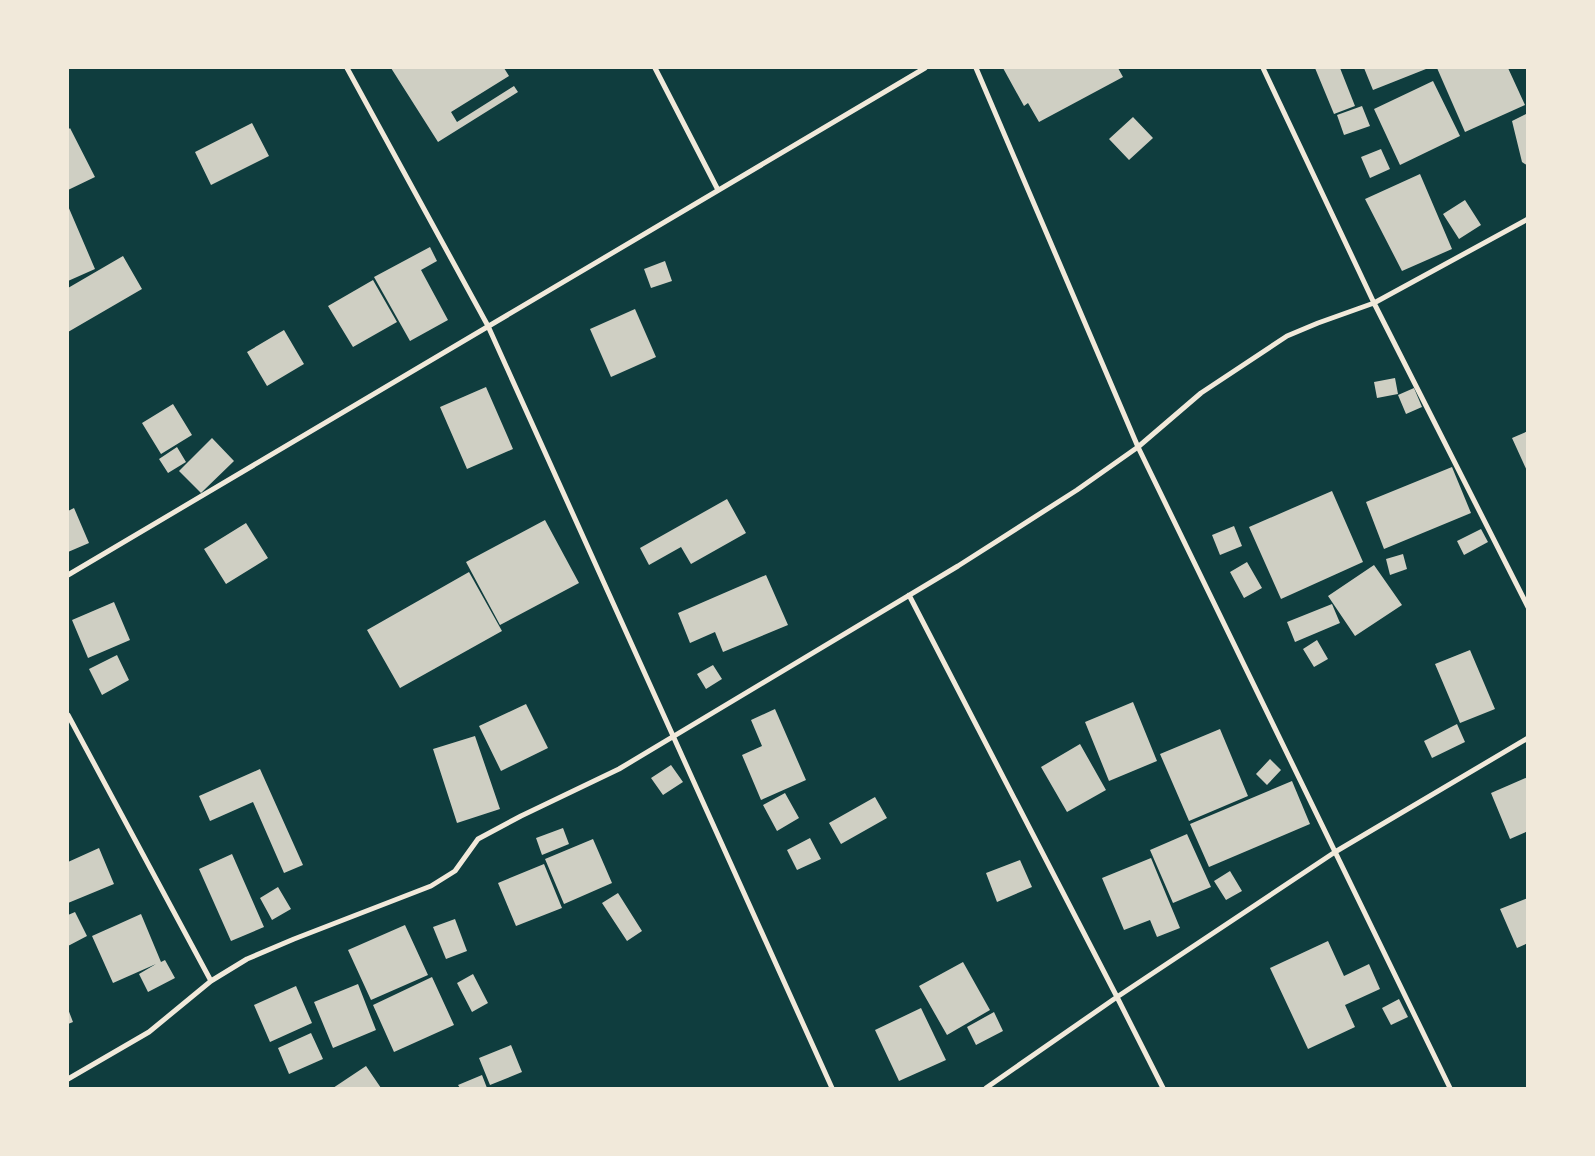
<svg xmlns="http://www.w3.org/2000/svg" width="1595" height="1156" font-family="Poppins,sans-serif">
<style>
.building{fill:#cfcfc3}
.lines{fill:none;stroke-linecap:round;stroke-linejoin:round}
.minor{stroke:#f1e9da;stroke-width:5}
</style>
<rect width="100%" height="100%" fill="#0f3d3e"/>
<path class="building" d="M391 68H504L509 76 451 112 457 122 514 86 518 92 438 142Z
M1003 68H1118L1123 77 1039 122 1028 103 1024 106Z
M1315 68H1340L1355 106 1334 114Z
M1364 68H1425L1426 69 1373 90Z
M1437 68H1508L1525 105 1465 132Z
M1433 81 1460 136 1400 165 1374 109Z
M1362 106 1370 126 1344 135 1337 115Z
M1528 113V166L1522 162 1512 121Z
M1133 117 1153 138 1129 160 1109 139Z
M252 123 269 156 211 185 195 152Z
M70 128 95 177 68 190V130Z
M1381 149 1390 169 1370 178 1361 157Z
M1420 174 1452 249 1402 271 1365 199Z
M1465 200 1481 225 1459 239 1443 214Z
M68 206 95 269 68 281Z
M430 247 437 261 421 270 448 320 410 341 374 277Z
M123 256 142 289 68 332V288Z
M665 261 672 281 651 288 644 269Z
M373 280 397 322 353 347 328 306Z
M635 309 656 357 611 377 590 329Z
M284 330 304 364 267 386 247 352Z
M1395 378 1398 394 1377 398 1374 382Z
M486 387 513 449 467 469 440 407Z
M1414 388 1422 407 1406 414 1398 395Z
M173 404 192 435 161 454 142 423Z
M1528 431V473L1512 438Z
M212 438 234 461 201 493 179 471Z
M177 447 186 462 168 473 159 459Z
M1452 467 1471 513 1384 549 1366 502Z
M1332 491 1363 562 1281 599 1249 527Z
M727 499 746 533 691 564 681 547 649 565 640 548Z
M74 508 89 543 68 552V511Z
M545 520 579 583 500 625 466 562Z
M246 523 268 558 226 584 204 549Z
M1234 526 1242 546 1220 555 1212 535Z
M1481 529 1488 542 1464 555 1457 541Z
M1403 554 1407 569 1390 575 1386 559Z
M1247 562 1262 588 1244 598 1230 572Z
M1374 565 1402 605 1355 636 1328 596Z
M469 572 502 631 400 688 367 630Z
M766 575 788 625 723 652 715 632 690 643 678 613Z
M114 602 130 640 88 658 72 620Z
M1332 604 1340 623 1295 642 1287 622Z
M1317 640 1328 659 1314 667 1303 649Z
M1470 650 1495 709 1460 723 1435 664Z
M117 655 129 680 102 695 89 669Z
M713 665 722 679 706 689 697 674Z
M1133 702 1157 761 1109 781 1085 722Z
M526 704 548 748 501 771 479 726Z
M775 709 806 780 761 800 742 755 762 746 751 720Z
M1457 724 1465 742 1432 758 1424 741Z
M1220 729 1248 796 1189 821 1160 754Z
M475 736 500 809 457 823 433 749Z
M1080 744 1106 790 1067 812 1041 767Z
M1270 759 1281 770 1267 785 1256 774Z
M671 765 683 782 663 795 651 778Z
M260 769 303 865 284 873 253 802 210 821 199 796Z
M1528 777V831L1510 839 1491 793Z
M1292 781 1310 824 1209 867 1190 824Z
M785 793 799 818 777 831 763 805Z
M875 797 887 818 841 844 829 823Z
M563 828 569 844 542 855 536 838Z
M1187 834 1211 887 1173 903 1150 850Z
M810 838 821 859 797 870 787 850Z
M593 839 612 883 564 904 545 859Z
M99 848 114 884 68 903V862Z
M232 854 264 927 231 941 199 869Z
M1151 858 1180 928 1157 937 1150 920 1124 930 1102 878Z
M1020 860 1032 887 997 902 986 873Z
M544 864 562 908 516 926 498 883Z
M1230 871 1242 891 1226 900 1214 881Z
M278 887 291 909 272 920 260 898Z
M618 893 642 931 627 941 602 903Z
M1528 898V943L1517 948 1500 909Z
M75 912 87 936 68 946V915Z
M141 914 161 962 165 960 175 978 148 992 139 974 156 964 113 983 92 936Z
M455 919 467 951 446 959 433 927Z
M405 925 428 975 371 1000 348 950Z
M1328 941 1344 976 1369 964 1380 989 1345 1005 1355 1027 1308 1049 1270 968Z
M963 962 990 1010 947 1035 919 986Z
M473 974 488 1003 472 1012 457 983Z
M432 977 454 1025 394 1052 373 1005Z
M358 984 376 1030 333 1048 314 1002Z
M296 986 312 1023 270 1042 254 1005Z
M1399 999 1408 1017 1391 1025 1382 1008Z
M921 1008 946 1060 899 1081 875 1030Z
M68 1009 73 1022 68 1024Z
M994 1012 1003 1031 976 1045 967 1027Z
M311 1033 323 1059 289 1074 278 1048Z
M511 1045 522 1072 490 1085 479 1058Z
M366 1066 381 1088H333Z
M482 1075 487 1088H460L458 1085Z"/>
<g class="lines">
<path class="minor" d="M347 68 488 326 832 1088
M655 68 718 190
M976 68 1138 447 1450 1088
M1263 68 1374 303 1528 607
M68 575 925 68
M909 595 1117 997 1163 1088
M68 715 211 981
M68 1079 149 1032 211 981 247 959 294 939 431 886 455 871 478 839 521 816 619 769 958 566 1077 490 1138 447 1201 393 1287 336 1318 323 1374 303 1528 219
M986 1088 1117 997 1335 852 1528 738"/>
</g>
<rect width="1595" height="1156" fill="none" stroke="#f1e9da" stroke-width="138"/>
</svg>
